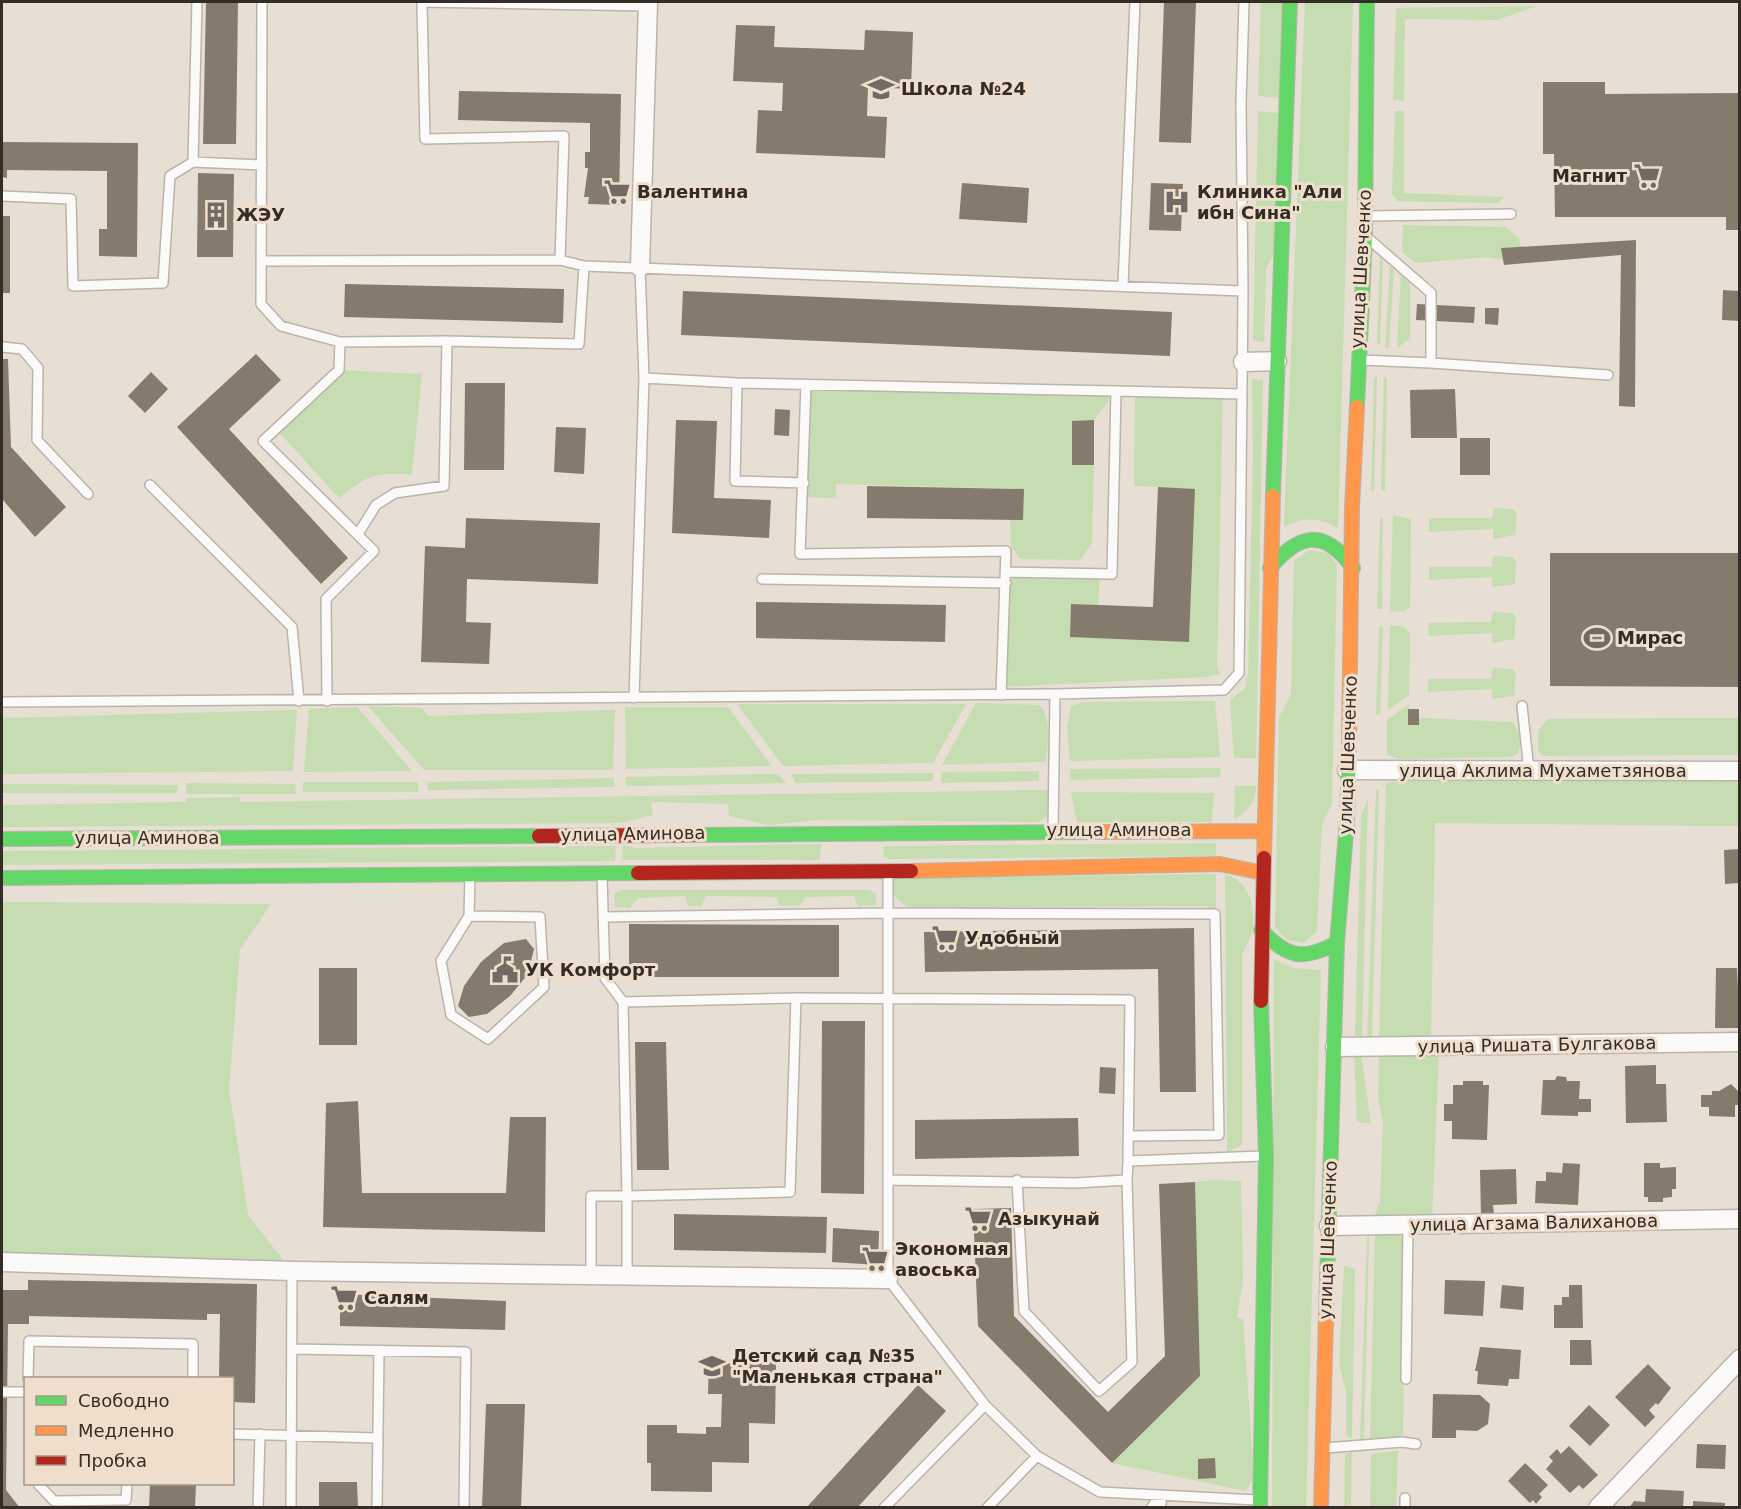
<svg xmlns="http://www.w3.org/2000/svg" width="1741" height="1509" font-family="'DejaVu Sans',sans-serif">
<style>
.green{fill:#c5ddb0}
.building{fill:#857b6d}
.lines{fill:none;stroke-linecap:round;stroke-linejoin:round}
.lane-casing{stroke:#bab4ac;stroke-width:12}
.street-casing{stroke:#bab4ac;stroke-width:21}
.fast-casing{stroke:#bab4ac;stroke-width:16}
.slow-casing{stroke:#bab4ac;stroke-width:16}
.jam-casing{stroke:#bab4ac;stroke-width:16}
.lane{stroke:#fbfaf9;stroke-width:9}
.street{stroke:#fbfaf9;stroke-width:18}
.fast{stroke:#63d668;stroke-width:14}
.slow{stroke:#ff974d;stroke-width:14}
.jam{stroke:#b3261e;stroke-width:14}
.labels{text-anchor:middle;stroke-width:6;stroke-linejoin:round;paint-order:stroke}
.poi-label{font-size:18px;font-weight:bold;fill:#342d26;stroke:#efdecc;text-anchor:start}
.street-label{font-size:18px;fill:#342d26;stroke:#efdecc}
</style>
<rect width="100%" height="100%" fill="#e7ded4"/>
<path class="green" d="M1261 2H1283L1280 98 1258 96Z
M1305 2H1353L1338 528C1319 517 1304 517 1284 527Z
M1537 6 1497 20 1405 19 1404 101 1393 100 1396 8Z
M1258 111 1279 113 1276 249 1266 269 1264 342 1253 340Z
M1395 111H1404V193L1504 197 1498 203H1492L1397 201 1392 193Z
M1403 225 1506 227 1519 239 1521 247 1503 260 1489 257 1416 263 1402 252Z
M1380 255 1383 260 1380 345 1377 343Z
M1390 266 1394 270 1389 348H1385Z
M1401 274 1410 284V339L1397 348Z
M339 370 422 374 412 475C376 471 367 476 339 498L276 429Z
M1374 377 1377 378 1374 491H1371Z
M1384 377H1387L1385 491 1381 490Z
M1252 379 1263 380 1256 758H1234L1230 700 1245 688 1248 674 1253 455Z
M806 384 1116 391 1094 420 1072 422V465H1094L1092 543 1080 560 1020 559 1011 546 1010 520H1023V489L836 484V498L804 497Z
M1135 391 1223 394 1217 667 1220 674 1205 677 1001 687 1006 572 1100 574 1098 605 1071 604 1070 637 1189 642 1195 489 1134 486Z
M1494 508 1513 509 1517 513 1515 535 1493 539V529L1429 532V518H1492Z
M1393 515 1411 519 1410 607 1404 611 1390 612Z
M1380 518H1383L1382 609H1377Z
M1309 550 1328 553 1337 564 1332 804 1322 824 1317 931 1304 943 1287 940 1275 927 1279 717 1291 694 1294 561Z
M1493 556 1512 557 1516 561 1515 584 1492 587V577L1429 580V567H1492Z
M1493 612 1512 613 1516 617 1514 639 1492 643V633L1429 636 1428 623 1491 622Z
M1390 625 1404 627 1410 634 1409 695 1388 710Z
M1379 627H1383L1380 715 1376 714Z
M1493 668 1512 669 1516 673 1514 696 1492 699V689L1428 692V679H1491Z
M1215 701 1220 757 1070 761 1067 727 1071 707 1082 702Z
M976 703 1039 705C1053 718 1047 744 1046 762L942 765Z
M737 704H966L933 763 783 766Z
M1409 704V725H1419V718L1512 722 1522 738 1518 753 1512 757 1399 759 1387 755V720Z
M368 706 422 708 428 716 615 710 613 770H424Z
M357 707 412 771 304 772 309 709Z
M625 707H728L772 766 626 769Z
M297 710 293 771 2 774V718Z
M1739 718V755L1543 756 1538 750V731L1548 719Z
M1221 768 1220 777 1070 780V769Z
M1039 771V781L941 783 942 772Z
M933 773V781L796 783 791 774Z
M778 774 786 783 626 786V777Z
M614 778V787L427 790 428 782Z
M1399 781H1737L1739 786V826L1435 823 1431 1039 1379 1040 1386 783Z
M303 782H418V792H303Z
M186 783 296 784 295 794H186Z
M2 784 178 785 177 793H2Z
M1235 786H1256C1256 803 1248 811 1234 820Z
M1379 789 1372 1040H1367L1376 790Z
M1048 790 1047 817 1038 822 819 820 768 825 729 816 728 804 651 802 653 815 620 823 2 827V805L186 802V798L240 797V802Z
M1071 792 1214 793 1212 822H1077Z
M1368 798 1362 1039 1355 1035 1361 816Z
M1216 843V856L889 859 884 857 883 849 885 846Z
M821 844 820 860H622L623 845 635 848Z
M616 846 615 861 2 865V851Z
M1216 874V910L1204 906 907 907 893 895 894 878Z
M1225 875C1249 879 1257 911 1252 932 1250 939 1245 947 1242 954V1145L1227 1152Z
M621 890H869L876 894V905L858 906 854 896 805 897 801 905 780 906 776 897 706 896 701 906H688L685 896 638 898 630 908 615 907 614 894Z
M2 902 271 904 240 950 229 1088 248 1215 284 1261 2 1252Z
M1274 959 1293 968 1321 970 1306 1507 1272 1508Z
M1379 1050 1439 1051 1432 1220 1372 1222 1380 1202 1383 1122 1378 1099Z
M1354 1053H1361L1371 1124 1357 1122Z
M1213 1180 1241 1181 1243 1279 1237 1318 1243 1319 1254 1477 1246 1491 1112 1463 1200 1376 1195 1182Z
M1375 1235H1400L1405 1244 1403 1434 1398 1438 1370 1439Z
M1367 1237H1369L1364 1440 1360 1441Z
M1344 1266 1355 1269 1352 1439 1346 1436V1391L1339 1364Z
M1352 1451 1351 1507H1344L1345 1455Z
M1398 1451 1396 1507H1370L1371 1454Z"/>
<path class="building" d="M206 2H238L236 144H203Z
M1164 2H1196L1191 143 1159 142Z
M736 25 775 26 774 47 864 50 865 30 913 32 911 89 868 87 867 116 887 117 885 158 756 153 758 110 782 111 783 83 733 81Z
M1543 82H1605V94L1740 93V230H1726V217H1555L1554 154H1543Z
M459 91 621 94 619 205 588 204 589 197H584L588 168H585V152H590V123L458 120Z
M2 142 138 143 137 257 99 256V229H107V171L7 170V178L2 177Z
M198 173 234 174 233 257H197Z
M962 183 1029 188 1027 223 959 219Z
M1151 183 1183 184 1181 231 1149 230Z
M2 216H10V293H2Z
M1636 240 1635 407 1619 406 1621 255 1504 265 1501 248Z
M345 284 564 289 563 323 344 317Z
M1723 290 1740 291V321L1722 320Z
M683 291 1172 312 1170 356 681 335Z
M1417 304 1475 307 1474 323 1416 320Z
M1485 308H1499L1498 325 1485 324Z
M256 354 281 380 229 429 348 558 321 584 177 427Z
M2 359H8L11 447 66 507 35 537 2 499Z
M151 372 168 389 145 413 128 396Z
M465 383H505L504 470H464Z
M1455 389 1457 438H1411L1410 390Z
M775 409 790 410 789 436 774 435Z
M676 420 717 421 714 498 771 500 769 538 672 533Z
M1094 420V465H1072V421Z
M556 427 586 428 584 474 554 472Z
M1460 438H1490V475H1460Z
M867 486 1024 489 1023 520 867 518Z
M1158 487 1195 489 1189 642 1070 637 1071 604 1153 607Z
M466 518 600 523 598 584 467 579 466 622 491 623 489 664 421 662 425 546 465 548Z
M1550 553H1740V687L1550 686Z
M756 602 946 605 945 642 756 638Z
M1408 709H1419V725H1408Z
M1740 849V883L1725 884 1724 850Z
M629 924 839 925V977H629Z
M1194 928 1196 1092H1160L1158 969 925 972 924 932Z
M526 939 534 949 528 974 510 996 487 1014 469 1017 458 1006 464 986 481 962 504 943Z
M319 968H357V1045H319Z
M1716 968H1737L1740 1028H1715Z
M822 1021H865L864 1194 821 1193Z
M635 1042H666L669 1170H637Z
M1656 1065V1084H1666L1667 1122 1626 1123 1625 1066Z
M1100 1067 1116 1068 1115 1094 1099 1093Z
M1557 1076 1566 1077 1567 1081H1580L1579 1099H1591V1112H1578V1116L1541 1115 1543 1080H1555Z
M1463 1081H1483V1085H1489L1487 1140 1452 1139V1121H1444V1104H1453V1085H1463Z
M1731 1084 1740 1093V1105H1735V1117L1709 1116V1107H1701V1095H1712V1091H1719Z
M358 1101 362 1193H506L510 1117H546L545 1232 323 1227 326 1103Z
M1078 1118 1079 1156 915 1159V1120Z
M1563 1163 1580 1164 1578 1205 1535 1203 1536 1181H1546V1172L1562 1173Z
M1644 1163H1660V1168L1676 1167V1189H1672V1197L1663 1198V1202H1648V1197H1644Z
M1516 1169 1517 1204 1493 1205 1494 1215 1481 1216 1480 1170Z
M1195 1182 1200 1376 1112 1463 978 1326 973 1209 1011 1208 1014 1316 1108 1412 1165 1356 1159 1184Z
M674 1214 827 1217 826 1253 674 1250Z
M833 1228 879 1231 878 1265 832 1262Z
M28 1280 257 1284 255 1403 232 1402V1378H219L220 1314H207V1320L29 1316V1324H8L6 1490 20 1508H2V1290H28Z
M1445 1280 1485 1281 1483 1316 1444 1314Z
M1502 1285 1524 1287 1523 1310 1500 1308Z
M1569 1285H1582L1583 1328H1554V1305H1562V1297H1569Z
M340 1294 506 1301 505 1330 340 1326Z
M1570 1340H1591L1592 1365H1570Z
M1480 1347 1521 1350 1519 1379H1509L1508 1386 1477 1384 1478 1371H1475Z
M709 1361 776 1362 775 1424 749 1423V1463L712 1462V1492L651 1491V1463H647V1425H677V1433L706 1434V1427H721L722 1394H708Z
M1648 1364 1671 1388 1658 1405 1656 1403 1649 1410 1655 1417 1645 1427 1615 1397Z
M918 1385 946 1411 857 1508H806Z
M1433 1394 1480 1395 1490 1404 1488 1424 1477 1431 1456 1430V1438H1432Z
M486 1404H525L521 1508H482Z
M1589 1405 1610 1425 1590 1446 1569 1426Z
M1697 1444 1726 1445 1725 1469 1696 1468Z
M1569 1446 1598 1475 1583 1489 1579 1485 1570 1493 1546 1469 1553 1461 1549 1457 1557 1449 1561 1454Z
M1215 1458 1216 1478 1198 1479V1459Z
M1525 1463 1548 1485 1539 1494 1542 1497 1536 1504 1533 1500 1530 1503 1508 1481Z
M319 1482H357L358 1508H319Z
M150 1484H196L195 1508H149Z
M1646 1489 1684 1491 1683 1508H1629L1634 1501 1645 1502Z
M1693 1501 1725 1503V1508H1693Z"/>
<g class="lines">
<g class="lane-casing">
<path id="lane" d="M262 2 261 304 281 326 340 342 339 370 263 441 374 551 326 599 327 701
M422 2 648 6
M422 3 425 139 564 136 560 260
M193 162 197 2
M2 196 71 199 73 286 163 283 170 176 193 162 262 165
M1367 216 1511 214
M262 261 560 260 584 266 1243 291
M640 267 644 378 737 383 1116 391
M1123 284 1135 2
M447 341 579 344 584 266
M340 342 447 341 444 486 395 493 376 505 358 534
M2 347 22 349 38 368 37 440 88 494
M1362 360 1431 363V293L1370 240
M1431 363 1608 375
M737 383 735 481 804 483
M806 384 800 554 1006 551 1001 695
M150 485 292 627 299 701
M1006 572 1112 574 1116 391 1242 394
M762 579 1006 583
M634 698 644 378
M2 702 1055 694 1224 690 1239 673 1243 291 1241 103 1244 2
M1522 706 1529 770
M1053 830 1055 694
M888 873V1279L985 1405 1037 1456 1100 1492 1257 1500
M602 876 605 978 623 1002
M469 916 540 917 544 987 488 1039 451 1015 441 961 469 916 470 875
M603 917 888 913 1215 914 1219 1135 1128 1136
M796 998 623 1002 627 1196 790 1192 796 998 1130 1000 1128 1161
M888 1180 1075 1183 1127 1180 1128 1161 1263 1156
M1017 1180 1024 1311 1099 1391 1132 1362 1127 1180
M591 1275V1196H627V1277
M292 1349 466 1352 464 1508
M28 1378 29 1341 193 1344V1378
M1406 1379 1408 1225
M2 1392H26
M232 1434 376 1438
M1325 1448 1402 1442 1416 1444
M38 1484 54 1501 126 1500 127 1484
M258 1508 260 1434
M291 1508 292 1271
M377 1508 379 1351
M884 1508 985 1405
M987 1508 1037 1456
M1151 1508 1161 1496V1508
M1405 1508V1498"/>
</g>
<g class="street-casing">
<path id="street" d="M640 267 648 2
M1243 362 1277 361
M1347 770 1740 771
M1335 1047 1740 1042
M1329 1226 1740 1219
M2 1262 292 1271 888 1279
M1598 1508 1740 1359"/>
</g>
<g class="fast-casing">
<path id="fast" d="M1357 407 1365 236 1367 2
M1273 496 1290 2
M1270 568C1300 532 1325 529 1353 568
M692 835 1095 832
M2 839 539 836
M2 878 638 873
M1261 930C1287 958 1303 961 1337 943
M1326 1316 1337 943 1347 820 1349 747
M1260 1508 1266 1156 1261 1001"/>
</g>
<g class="slow-casing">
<path id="slow" d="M1349 747 1352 508 1357 407
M1095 832 1264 831
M1264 858 1273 496
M911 871 1220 864 1263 873
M1321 1508 1326 1316"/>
</g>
<g class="jam-casing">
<path id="jam" d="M539 836 692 835
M638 873 911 871
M1261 1001 1264 858"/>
</g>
<use href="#lane" class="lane"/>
<use href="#street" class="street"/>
<use href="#fast" class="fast"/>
<use href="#slow" class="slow"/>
<use href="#jam" class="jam"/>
</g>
<defs>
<g id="school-bare" transform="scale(2.07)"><path d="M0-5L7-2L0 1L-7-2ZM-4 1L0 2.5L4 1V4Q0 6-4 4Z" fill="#736b63" stroke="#efdecc" stroke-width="2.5" paint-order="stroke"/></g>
<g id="supermarket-bare" transform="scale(2.07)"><path d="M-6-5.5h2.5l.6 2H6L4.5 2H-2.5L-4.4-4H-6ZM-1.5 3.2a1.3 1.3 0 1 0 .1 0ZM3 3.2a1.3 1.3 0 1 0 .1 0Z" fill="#736b63" stroke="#efdecc" stroke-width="2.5" paint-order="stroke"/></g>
<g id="hospital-bare" transform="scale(2.07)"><path d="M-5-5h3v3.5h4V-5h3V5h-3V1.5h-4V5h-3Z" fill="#736b63" stroke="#efdecc" stroke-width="2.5" paint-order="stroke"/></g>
<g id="building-bare" transform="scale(2.07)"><path d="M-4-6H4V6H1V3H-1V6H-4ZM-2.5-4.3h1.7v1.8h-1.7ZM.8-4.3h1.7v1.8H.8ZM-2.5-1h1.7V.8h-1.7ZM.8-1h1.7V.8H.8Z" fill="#736b63" stroke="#efdecc" stroke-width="2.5" paint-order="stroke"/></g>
<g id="stadium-bare" transform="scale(2.07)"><path d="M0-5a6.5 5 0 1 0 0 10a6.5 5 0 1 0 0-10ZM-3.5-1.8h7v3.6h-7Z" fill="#736b63" stroke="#efdecc" stroke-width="2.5" paint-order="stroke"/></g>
<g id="civic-bare" transform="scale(2.07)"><path d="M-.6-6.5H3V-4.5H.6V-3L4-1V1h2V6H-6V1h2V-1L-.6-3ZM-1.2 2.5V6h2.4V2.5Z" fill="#736b63" stroke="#efdecc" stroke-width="2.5" paint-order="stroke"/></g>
</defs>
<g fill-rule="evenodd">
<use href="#school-bare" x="881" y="89"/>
<use href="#supermarket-bare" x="1647" y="176"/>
<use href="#supermarket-bare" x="617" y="192"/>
<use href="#hospital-bare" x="1177" y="202"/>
<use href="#building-bare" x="216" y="215"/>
<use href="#stadium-bare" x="1597" y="638"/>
<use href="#supermarket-bare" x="945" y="938"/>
<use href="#civic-bare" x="505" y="970"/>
<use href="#supermarket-bare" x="978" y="1219"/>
<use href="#supermarket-bare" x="875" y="1259"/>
<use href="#supermarket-bare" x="344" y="1298"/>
<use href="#school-bare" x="712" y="1366"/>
</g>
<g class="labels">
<g class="poi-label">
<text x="901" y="95">Школа №24</text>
<text x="1627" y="182" text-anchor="end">Магнит</text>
<text x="637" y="198">Валентина</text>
<text x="1197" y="198">Клиника "Али<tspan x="1197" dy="21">ибн Сина"</tspan></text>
<text x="236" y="221">ЖЭУ</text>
<text x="1617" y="644">Мирас</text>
<text x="965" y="944">Удобный</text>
<text x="525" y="976">УК Комфорт</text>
<text x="998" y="1225">Азыкунай</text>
<text x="895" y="1255">Экономная<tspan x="895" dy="21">авоська</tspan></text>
<text x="364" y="1304">Салям</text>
<text x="732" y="1362">Детский сад №35<tspan x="732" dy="21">"Маленькая страна"</tspan></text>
</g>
<g class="street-label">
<text transform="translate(1361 269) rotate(-87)" y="6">улица Шевченко</text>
<text transform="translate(1348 755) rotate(-88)" y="6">улица Шевченко</text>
<text x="1543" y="777">улица Аклима Мухаметзянова</text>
<text x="1119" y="836">улица Аминова</text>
<text transform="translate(633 834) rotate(-1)" y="6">улица Аминова</text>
<text x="147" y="844">улица Аминова</text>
<text transform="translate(1537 1045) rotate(-1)" y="6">улица Ришата Булгакова</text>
<text transform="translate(1534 1223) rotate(-1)" y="6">улица Агзама Валиханова</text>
<text transform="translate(1328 1240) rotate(-88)" y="6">улица Шевченко</text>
</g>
</g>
<rect width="1741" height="1509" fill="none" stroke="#342d26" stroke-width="6"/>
<rect x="24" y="1377" width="210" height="108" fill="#efdecc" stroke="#a4978a" stroke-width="1.5"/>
<rect x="36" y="1396" width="30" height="9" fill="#63d668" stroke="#a4978a" stroke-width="1.5"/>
<text x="78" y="1407" font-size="18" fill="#342d26">Свободно</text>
<rect x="36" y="1426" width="30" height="9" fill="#ff974d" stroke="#a4978a" stroke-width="1.5"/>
<text x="78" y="1437" font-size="18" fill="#342d26">Медленно</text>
<rect x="36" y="1456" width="30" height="9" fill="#b3261e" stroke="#a4978a" stroke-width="1.5"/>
<text x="78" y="1467" font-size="18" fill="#342d26">Пробка</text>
</svg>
